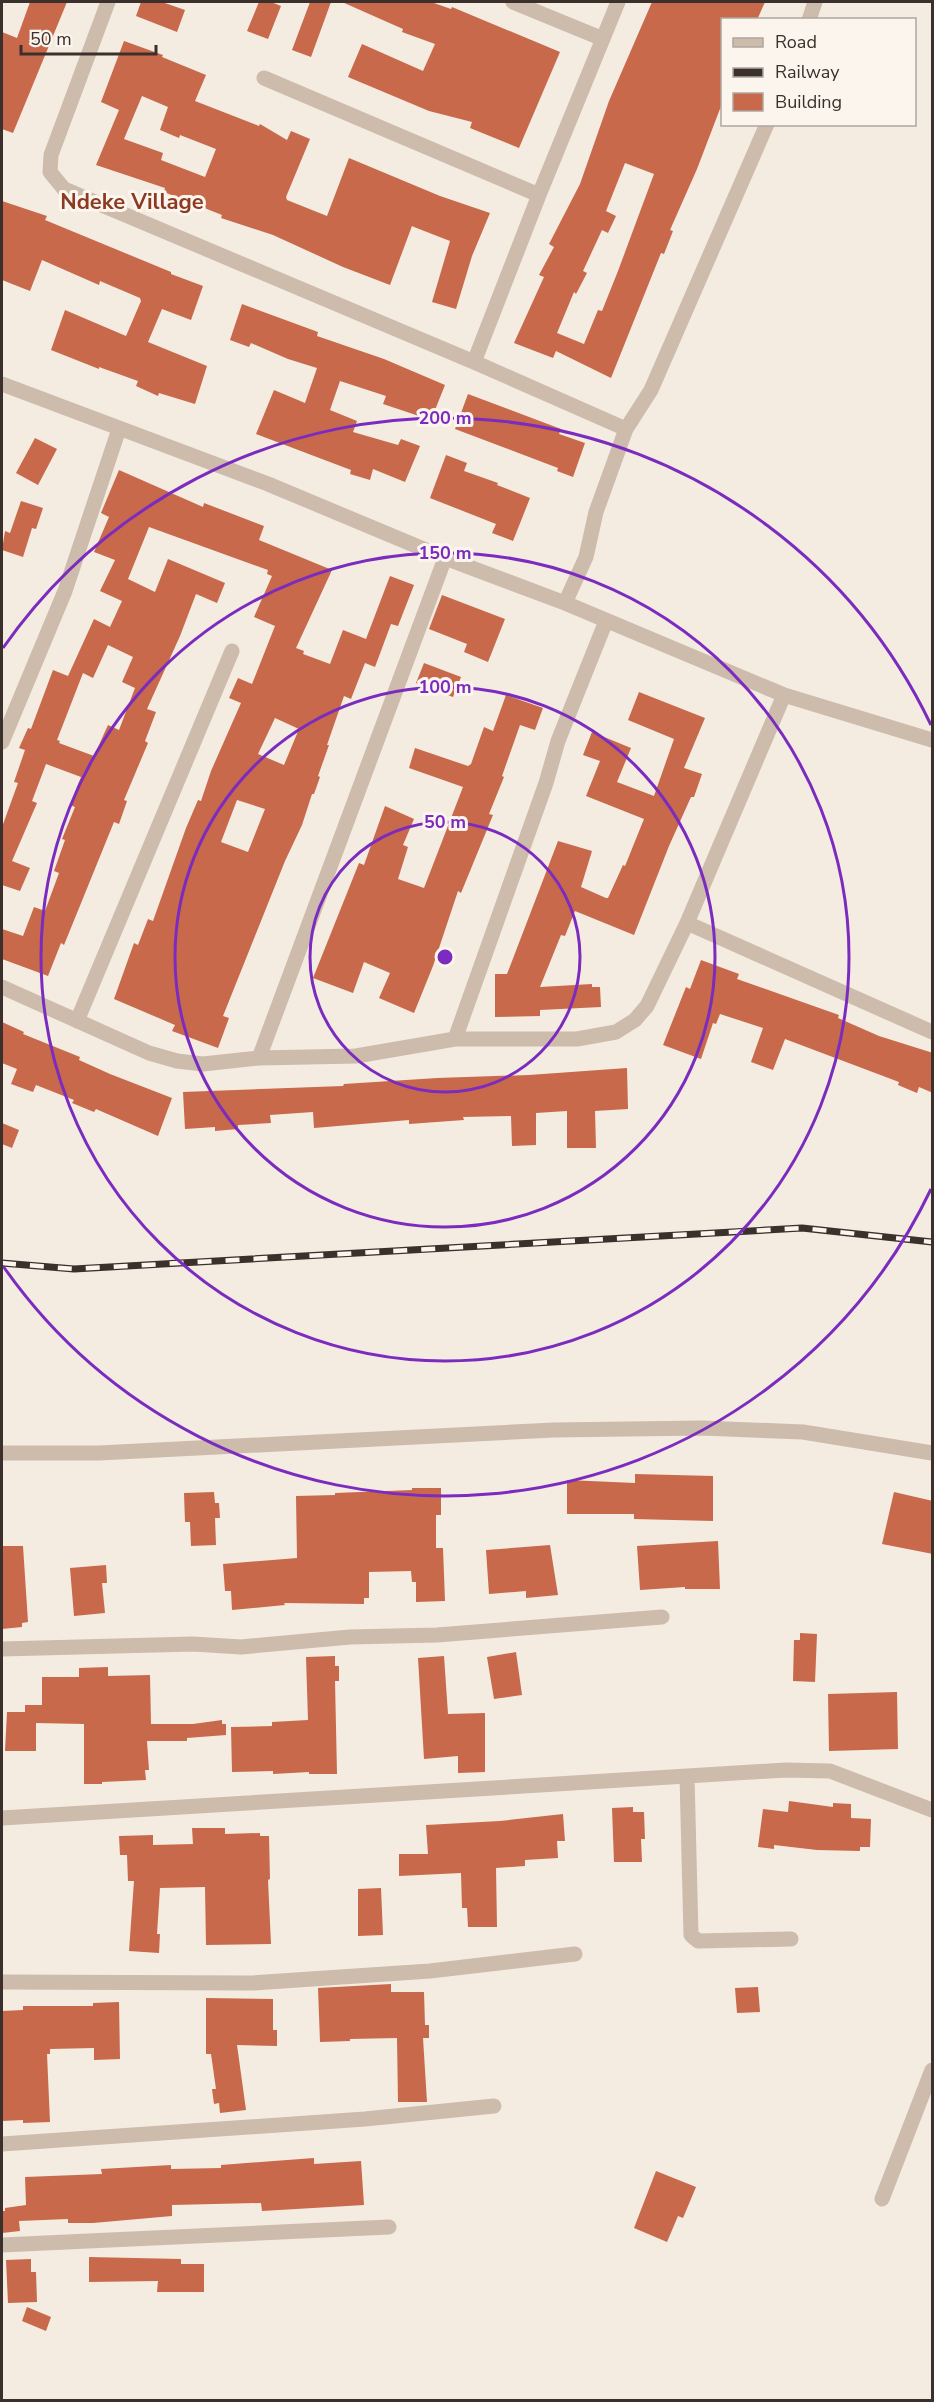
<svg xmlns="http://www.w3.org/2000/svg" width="934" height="2402" font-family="'Nunito Sans',sans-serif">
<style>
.building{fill:#c8694b;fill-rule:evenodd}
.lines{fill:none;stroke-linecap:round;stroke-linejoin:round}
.street{stroke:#cdbbac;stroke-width:15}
.rail-casing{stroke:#3b302b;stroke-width:7}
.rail{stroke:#fbf5ee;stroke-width:4.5;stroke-dasharray:14;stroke-linecap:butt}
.ring{fill:none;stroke:#7b2cbf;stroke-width:3}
.labels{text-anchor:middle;stroke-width:6;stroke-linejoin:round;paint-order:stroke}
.district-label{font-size:22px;font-weight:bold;fill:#8c3b22;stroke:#fbf5ee}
.centre{fill:#7b2cbf;stroke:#fbf5ee;stroke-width:3}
.ring-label{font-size:18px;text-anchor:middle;font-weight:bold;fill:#7b2cbf;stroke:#fbf5ee;stroke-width:6;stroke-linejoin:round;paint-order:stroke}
</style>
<rect width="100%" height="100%" fill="#f4ebe1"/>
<path class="building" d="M30 2H67L13 133 2 129V32L17 38Z
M141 2H162L185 10 177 32 136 16Z
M259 2H271L281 6 268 39 247 31Z
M310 2H331L311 57 292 50Z
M342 2H431L451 9 452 7 560 52 519 148 470 128 472 122 429 111 348 77 362 44 423 71 435 44 402 32 403 29Z
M652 2H765L757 20H723V101L697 169 670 230 673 231 664 254 661 253 611 378 556 351 553 358 514 343 544 277 539 275 554 247 549 244 580 184 609 101ZM625 163 654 174 618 271 602 311 598 310 584 344 557 333 574 292 576 294 587 273 583 271 602 230 608 233 616 216 606 211Z
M124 41 163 55 162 57 206 75 195 101 259 126 260 124 287 140 291 131 310 139 286 197 287 200 327 216 349 158 440 196 490 213 472 256 456 309 432 302 450 241 414 227 412 226 390 285 343 267 273 235 221 218 222 215 164 192 165 188 96 165 119 110 101 102ZM142 96 168 107 160 130 179 138 180 135 216 149 205 177 161 160 163 153 124 139Z
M2 201 47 216 45 220 171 272V274L203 286 191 320 162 309 148 342 207 366 195 404 159 393 158 396 136 386 138 381 99 367V369L51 350 65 310 126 336 141 301 140 298 100 281 99 285 42 260 30 291 2 280Z
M242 304 318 332 317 336 384 359 445 385 431 420 383 404 386 396 340 381 330 410 357 421 353 432 398 445 401 439 420 446 405 482 373 469 370 480 350 474 351 470 256 434 274 390 305 403 317 368 288 359 251 343 249 347 230 340Z
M468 394 561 429 559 434 585 443 573 477 557 471 558 468 455 429Z
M35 438 57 449 38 485 16 473Z
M446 455 467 463 464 471 498 483 497 485 530 498 513 541 492 533 496 524 430 498Z
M119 470 203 507 204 503 264 526 259 540 332 570 296 648 304 651 303 654 330 664 343 630 366 639 390 576 414 585 398 626 391 624 375 667 365 663 351 699 344 696 327 745H329L318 776 320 777 314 794H312L302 825 285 861 223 1016 229 1018 218 1048 172 1031 175 1025 114 999 134 943 138 945 148 919 153 921 186 828 198 800 201 801 211 771 241 703 229 698 238 678 252 684 275 626 254 617 272 576 267 574 268 570 149 527 128 579 155 592 168 559 225 583 217 603 196 594 180 636 147 709 156 712 145 741 148 743 124 800 127 801 119 824 114 822 64 945 61 943 48 976 2 959V929L23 936 34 907 45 911 59 873 54 871 65 840 62 839 75 807 70 805 81 777 46 764 32 801 37 803 12 861 30 868 20 891 2 885V827L18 783 14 782 25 750 19 748 28 728 31 729 53 670 68 676 94 619 110 627 122 601 100 591 115 560 94 552 109 517 101 513ZM108 645 133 657 122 682 135 688 119 730 108 725 94 756 59 743 60 741 57 740 83 673 93 678ZM275 718 299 729 284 765 258 754ZM237 800 265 809 248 852 221 842Z
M21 501 43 508 36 529 32 528 23 557 2 550 5 531 10 533Z
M442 595 505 619 488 662 464 652 467 644 429 629Z
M424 663 461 677 453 697 416 683Z
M639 692 705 718 684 768 702 774 694 797H691L669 846 634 935 575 911 565 936 561 935 540 987 592 984V987H600L601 1007 540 1010V1016L495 1017V974H507L558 841 592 851 581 887 606 898H608L623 865 625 866 644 819 586 796 600 761 583 755 592 732 631 748 617 782 654 796 674 739 628 720Z
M506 695 543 708 535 730 520 725 502 776 504 777 489 814 493 815 461 893 458 891 433 966 414 1013 379 998 390 973 364 962 353 993 313 978 359 863 364 865 385 806 414 819 403 845 408 847 398 879 424 888 463 787 409 768 415 748 468 766 471 764 484 727 493 731Z
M701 960 739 974 737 979 839 1015 838 1018 879 1036 933 1053V1093L919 1087 917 1093 898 1085 899 1082 785 1039 773 1070 751 1062 763 1028 720 1014 716 1024 713 1023 701 1059 663 1045 686 987 690 989Z
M2 1022 24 1032 23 1034 80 1057 79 1060 110 1074 172 1098 158 1136 96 1109 94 1112 72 1103 74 1100 36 1085 33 1092 11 1084 17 1069 2 1063Z
M627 1068 628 1109 595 1111 596 1148H567V1111L536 1113V1145L512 1146 511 1116 463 1117 464 1120 409 1124V1120L314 1128 313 1112 270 1115 271 1123 238 1125V1129L215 1131V1127L185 1129 183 1092 343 1086 344 1084 437 1078 529 1075Z
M2 1123 19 1130 12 1148 2 1144Z
M635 1474 713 1476V1521L634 1519V1514H567V1480L635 1483Z
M412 1488H441V1515H436V1548H443L445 1601 416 1602V1582H412L411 1571 369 1572V1598H364V1604L284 1603 285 1605 232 1610 231 1591H225L223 1564 297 1558 296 1496 335 1495V1493L412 1490Z
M214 1492 215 1503H219L220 1518H215L216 1545 191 1546 190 1522H185L184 1493Z
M894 1492 933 1501V1554L882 1544Z
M718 1541 720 1589H685V1587L640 1590 637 1546Z
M550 1545 558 1595 526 1598V1591L489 1594 486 1550Z
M2 1546H23L28 1622 22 1623V1627L2 1629Z
M106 1565 107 1583H102L105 1613 74 1616 70 1568Z
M800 1633 817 1634 815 1682 793 1681 794 1640H800Z
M516 1652 522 1695 494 1699 487 1657Z
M335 1656V1666H339V1681H335L337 1774H309V1772L273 1774V1771L232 1772 231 1727 272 1726V1722L308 1720 306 1657Z
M444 1656 448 1714 485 1713V1772L458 1773V1756L424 1759 418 1658Z
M108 1667V1676L150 1675 151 1724H193L222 1720V1724H226V1735L187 1738V1741H147L149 1770H145L146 1780 102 1782V1784H84V1724L36 1723V1751H5L7 1712H25V1705H42V1677H79V1668Z
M897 1692 898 1749 829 1751 828 1694Z
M789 1801 833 1807V1803L851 1804V1818L871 1819 870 1847H860V1851L817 1850 774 1845V1849L758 1847 763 1809 788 1812Z
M633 1807V1812H644L645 1839H641L642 1862H614L612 1808Z
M563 1814 565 1841H557L558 1858 525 1860V1866L496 1868 497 1927H468L467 1908H462L461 1873 399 1876V1854H428L426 1825 500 1821Z
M192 1828H225V1834L260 1833V1836H269L270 1879 268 1880 271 1944 206 1945 205 1887 160 1888 157 1934H160L159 1953 129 1951 134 1881H128L127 1855H120L119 1836 153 1835V1845L193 1844Z
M381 1888 383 1935 358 1936V1889Z
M391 1984V1992H424L425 2025H429V2038H423L427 2102H398L397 2038 350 2039V2041L320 2042 318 1988Z
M758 1987 760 2012 737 2013 735 1988Z
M206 1998 273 1999V2030H277V2046L237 2045 246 2110 220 2113 219 2103 214 2104 212 2089H216L211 2054H206Z
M119 2002 120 2059 94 2060V2048L50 2049V2054H47L50 2122 23 2123V2120L2 2121V2011L23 2010V2006H93V2003Z
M314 2158V2164L361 2161 364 2205 262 2211 261 2203 172 2205V2216L93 2223H68V2219L19 2221 20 2231 2 2233V2211H5V2208L26 2205 25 2177 102 2174 101 2169 171 2165V2169L221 2168V2165Z
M656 2171 696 2187 683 2218 678 2216 667 2242 634 2228Z
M89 2257 181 2259V2264H204V2292H157L158 2281 89 2282Z
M31 2259V2272H36L37 2302 8 2303 6 2260Z
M27 2307 51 2317 46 2331 22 2321Z"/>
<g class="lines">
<path class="street" d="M108 2 51 155 50 172 64 189 474 362 626 429
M513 2 603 39
M809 20 815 2
M264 78 539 195
M474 362 539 195 618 2
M2 384 268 484 445 558 565 603 784 695 932 740
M565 603 586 557 596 512 626 429 651 390 767 124
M2 742 65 591 119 429
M687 923 932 1032
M2 987 149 1053 177 1061 203 1064 259 1058 356 1056 455 1039H577L616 1032 635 1020 647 1006 687 923 784 695
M77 1021 232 651
M455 1039 546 783 558 741 606 621
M259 1058 445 558
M2 1453H99L554 1430 702 1428 803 1432 932 1453
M2 1649 193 1644 241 1647 350 1637 437 1635 662 1617
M687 1776 691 1935 698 1941 791 1939
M2 1818 786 1770 830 1771 932 1810
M2 1982 252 1983 430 1971 575 1954
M2 2144 365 2119 494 2106
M882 2199 932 2070
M2 2245 389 2227"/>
<g class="rail-casing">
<path id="rail" d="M2 1263 74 1269 802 1228 932 1242"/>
</g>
<use href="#rail" class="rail"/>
</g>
<g class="ring">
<circle cx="445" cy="957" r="135"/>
<circle cx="445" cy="957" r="270"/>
<circle cx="445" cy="957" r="404"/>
<path d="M931 1189A539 539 0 0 1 3 1266M3 648A539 539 0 0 1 931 725"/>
</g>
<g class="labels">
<g class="district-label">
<text x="132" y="209">Ndeke Village</text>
</g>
</g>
<circle cx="445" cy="957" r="9" class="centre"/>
<g class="ring-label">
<text x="445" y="424">200 m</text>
<text x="445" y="559">150 m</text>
<text x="445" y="693">100 m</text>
<text x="445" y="828">50 m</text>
</g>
<rect width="934" height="2402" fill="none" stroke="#3b302b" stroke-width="6"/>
<rect x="721" y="18" width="195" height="108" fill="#fbf5ee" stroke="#aea6a0" stroke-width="1.5"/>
<rect x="733" y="38" width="30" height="9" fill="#cdbbac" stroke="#aea6a0" stroke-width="1.5"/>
<text x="775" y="48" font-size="18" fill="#3b302b">Road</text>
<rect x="733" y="68" width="30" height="9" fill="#3b302b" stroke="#aea6a0" stroke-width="1.5"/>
<text x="775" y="78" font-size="18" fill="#3b302b">Railway</text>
<rect x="733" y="93" width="30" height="18" fill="#c8694b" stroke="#aea6a0" stroke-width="1.5"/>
<text x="775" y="108" font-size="18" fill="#3b302b">Building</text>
<path d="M21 45v9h135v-9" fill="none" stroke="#3b302b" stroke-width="3"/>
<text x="30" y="45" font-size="18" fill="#3b302b" stroke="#fbf5ee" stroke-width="4.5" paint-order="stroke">50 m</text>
</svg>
